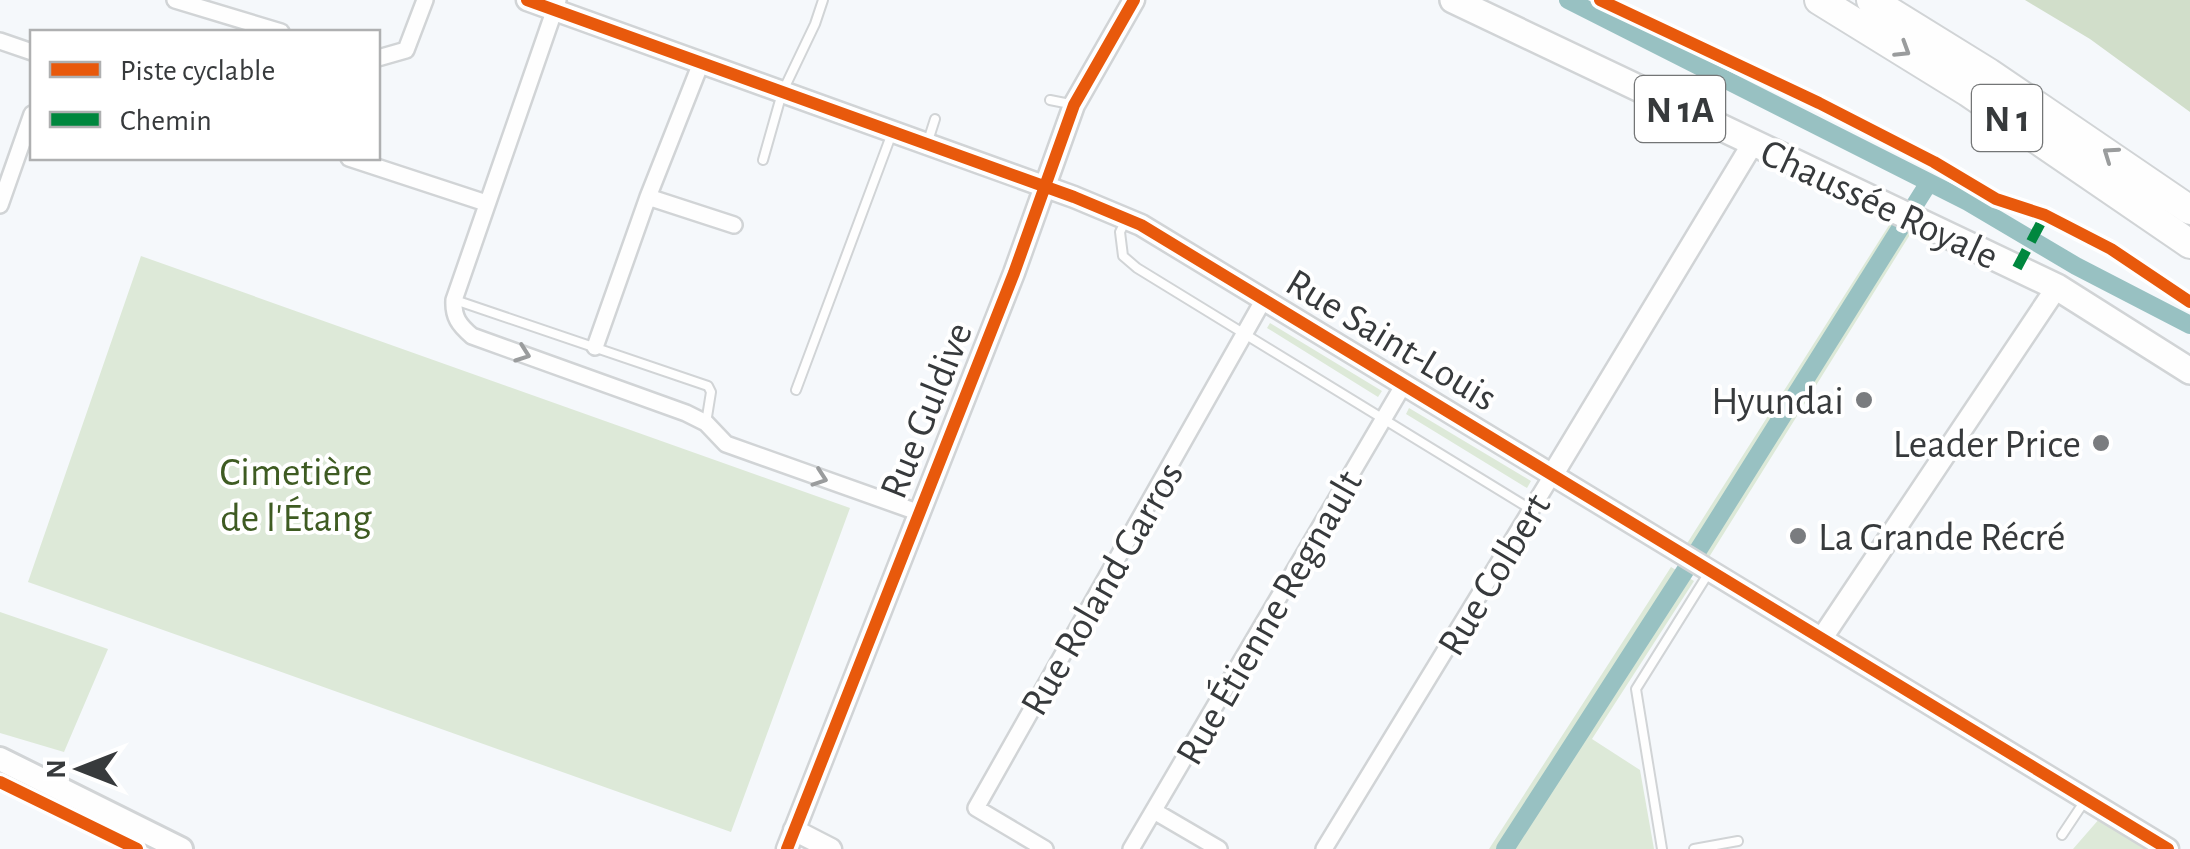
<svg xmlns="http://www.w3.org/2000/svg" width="2190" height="849" font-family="'Alegreya Sans',sans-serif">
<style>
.green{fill:#dde9d8}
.forest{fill:#d1deca}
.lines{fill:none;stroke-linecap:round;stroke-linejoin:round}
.canal{stroke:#98c1c2;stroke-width:18}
.service-casing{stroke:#d1d4d6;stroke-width:12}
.minor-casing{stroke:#d1d4d6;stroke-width:20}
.tertiary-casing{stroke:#d1d4d6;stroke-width:25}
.secondary-casing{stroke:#d1d4d6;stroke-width:28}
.primary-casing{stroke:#d1d4d6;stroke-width:30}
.trunk-casing{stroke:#d1d4d6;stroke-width:32}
.service{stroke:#fefefe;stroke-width:8}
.minor{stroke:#fefefe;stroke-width:15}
.tertiary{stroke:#fefefe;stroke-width:20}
.secondary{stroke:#fefefe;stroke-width:22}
.primary{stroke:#fefefe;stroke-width:25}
.trunk{stroke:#fefefe;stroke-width:28}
.quiet{stroke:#00873e;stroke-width:10;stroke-dasharray:20 10;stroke-linecap:butt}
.cycleway-casing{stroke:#fff;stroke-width:19}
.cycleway{stroke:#e8590c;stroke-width:12}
.oneway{stroke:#9a9c9d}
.poi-dot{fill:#7a7c7f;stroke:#fff;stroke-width:4}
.labels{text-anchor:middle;stroke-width:8;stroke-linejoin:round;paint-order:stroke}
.shield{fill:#fff;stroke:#737576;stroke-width:2.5}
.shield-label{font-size:38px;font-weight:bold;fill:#373a3c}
.street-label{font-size:40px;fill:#373a3c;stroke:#fff}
.poi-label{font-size:40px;fill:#373a3c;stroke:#fff;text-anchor:end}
.park-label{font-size:40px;fill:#3e5b22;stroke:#fff}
</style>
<rect width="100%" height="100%" fill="#f5f8fb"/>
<path class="green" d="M1891 222 1911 233 1706 562 1701 545H1686Z
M141 256 850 508 731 832 28 582Z
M1270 323 1382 391 1378 397 1267 328Z
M1409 408 1531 481 1527 488 1406 414Z
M1671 567 1694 581 1592 739 1640 770 1654 849H1489Z
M0 612 108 649 64 752 0 733Z
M2107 810 2168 849H2073Z"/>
<path class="forest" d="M2025 0H2190V112L2090 39Z"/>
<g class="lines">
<path class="canal" d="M1568 0 1968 202 2076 266 2190 325
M1505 849 1692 560 1928 184"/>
<g class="service-casing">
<path id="service" d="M1050 100 1070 104
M927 144 935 119
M763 160 782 93 815 24 823 0
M1125 222 1120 232 1123 256 1137 268 1532 510
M455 300 708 386 711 392 706 423
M796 390 892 133
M2062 835 2084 802
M1662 849 1636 689 1708 574
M1694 849 1738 841"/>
</g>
<g class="minor-casing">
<path id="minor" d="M175 0 281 32
M558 0 454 300C453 317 459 325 472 336L686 413 706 423 726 444 920 513
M0 41 32 52
M378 58 406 50 425 0
M349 158 486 203
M648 197 734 225
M0 205 32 114
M595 347 648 197 701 63
M1154 811 1219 849
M1045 849 976 808 1264 299
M1131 849 1404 384
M1324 849 1553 474"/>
</g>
<g class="tertiary-casing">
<path id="tertiary" d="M527 0 1074 197 1141 225 2168 849
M1553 474 1753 143
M1822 638 2057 287
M794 830 831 849
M787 849 1014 273 1074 105 1134 0"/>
</g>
<g class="secondary-casing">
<path id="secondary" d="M0 759 181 849"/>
</g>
<g class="primary-casing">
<path id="primary" d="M1453 0 2057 287 2190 371"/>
</g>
<g class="trunk-casing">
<path id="trunk" d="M1819 0 1968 92 2190 244
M1871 0 1989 73 2190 210"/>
</g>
<use href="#service" class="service"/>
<use href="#minor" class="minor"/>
<use href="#tertiary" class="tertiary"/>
<use href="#secondary" class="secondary"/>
<use href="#primary" class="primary"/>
<use href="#trunk" class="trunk"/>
<path class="quiet" d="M2017 268 2045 215"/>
<g class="cycleway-casing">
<path id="cycleway" d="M527 0 1074 197 1141 225 2168 849
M1600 0 1819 103 1934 162 1996 199 2045 215 2111 249 2190 302
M0 782 137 849
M787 849 1014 273 1074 105 1134 0"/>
</g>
<use href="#cycleway" class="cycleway"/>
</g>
<defs><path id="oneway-chevron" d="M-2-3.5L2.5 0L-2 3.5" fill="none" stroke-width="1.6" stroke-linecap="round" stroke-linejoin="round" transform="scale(2.5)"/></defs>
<g class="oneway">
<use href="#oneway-chevron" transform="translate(1903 50) rotate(32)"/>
<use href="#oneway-chevron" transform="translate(2110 154) rotate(-145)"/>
<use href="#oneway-chevron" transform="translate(523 354) rotate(20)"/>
<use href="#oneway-chevron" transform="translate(820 478) rotate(19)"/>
</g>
<g class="poi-dot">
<circle cx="1864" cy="400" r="10"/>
<circle cx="2101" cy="443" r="10"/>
<circle cx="1798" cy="536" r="10"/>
</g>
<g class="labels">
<g class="shield">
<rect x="1635" y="76" width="90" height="66" rx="8"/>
<rect x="1972" y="85" width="70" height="66" rx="8"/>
</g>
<g class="shield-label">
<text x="1680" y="122">N 1A</text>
<text x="2007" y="131">N 1</text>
</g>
<g class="street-label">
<text transform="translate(1880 203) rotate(25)" y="14">Chaussée Royale</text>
<text transform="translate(1392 339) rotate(31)" y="14">Rue Saint-Louis</text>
<text transform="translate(925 410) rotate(-68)" y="14">Rue Guldive</text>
<text transform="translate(1493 574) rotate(-59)" y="14">Rue Colbert</text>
<text transform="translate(1101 588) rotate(-60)" y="14">Rue Roland Garros</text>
<text transform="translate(1268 617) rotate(-60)" y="14">Rue Étienne Regnault</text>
</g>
<g class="poi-label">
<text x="1844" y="414">Hyundai</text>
<text x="2081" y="457">Leader Price</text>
<text x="1818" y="550" text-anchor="start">La Grande Récré</text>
</g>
<g class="park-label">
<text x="296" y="485">Cimetière<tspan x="296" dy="46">de l'Étang</tspan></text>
</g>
</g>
<rect x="30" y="30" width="350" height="130" fill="#ffffff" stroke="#afb0b1" stroke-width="2.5"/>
<rect x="50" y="62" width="50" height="15" fill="#e8590c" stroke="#afb0b1" stroke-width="2.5"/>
<text x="120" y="80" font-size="30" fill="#373a3c">Piste cyclable</text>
<rect x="50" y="112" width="50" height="15" fill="#00873e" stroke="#afb0b1" stroke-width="2.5"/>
<text x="120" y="130" font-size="30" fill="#373a3c">Chemin</text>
<g transform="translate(80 769) rotate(270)" stroke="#ffffff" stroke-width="8" paint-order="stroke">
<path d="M0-8L18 38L0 25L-18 38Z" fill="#373a3c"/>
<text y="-15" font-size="28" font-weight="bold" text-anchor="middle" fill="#373a3c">N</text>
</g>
</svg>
